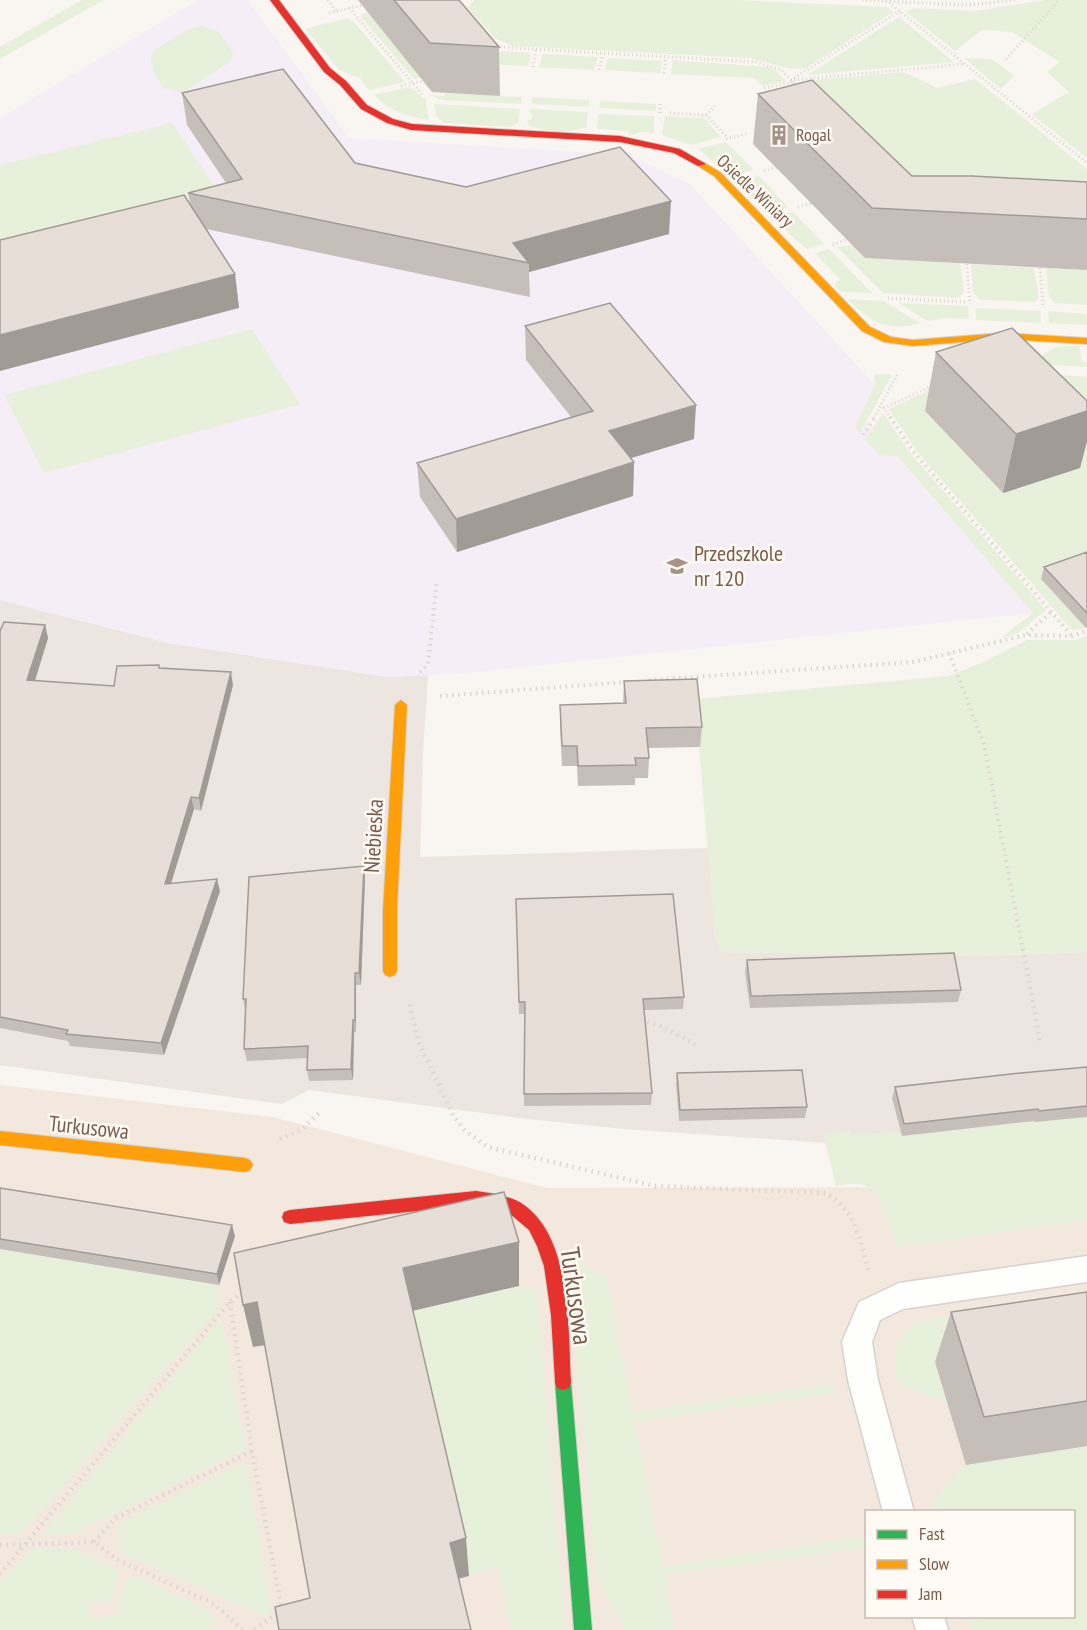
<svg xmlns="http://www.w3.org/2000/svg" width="1087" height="1630" font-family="'PT Sans Narrow',sans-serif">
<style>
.residential{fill:#f2e8de;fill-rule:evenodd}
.industrial{fill:#ede5e0}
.education{fill:#f6eef6}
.green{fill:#e7f0db}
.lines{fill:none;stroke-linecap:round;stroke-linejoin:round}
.lane-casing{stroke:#d7d1cb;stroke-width:3}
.fast-casing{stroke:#d9d2cb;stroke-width:2}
.slow-casing{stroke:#d9d2cb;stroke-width:2}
.jam-casing{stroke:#d9d2cb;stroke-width:2}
.path-far2{stroke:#dcd5d0;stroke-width:3;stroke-dasharray:1 3;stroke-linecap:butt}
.path-far1{stroke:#dcd5d0;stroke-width:4;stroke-dasharray:1.5 4.5;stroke-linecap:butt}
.path{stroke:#dcd5d0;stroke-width:4.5;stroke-dasharray:1.5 5;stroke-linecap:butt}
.lane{fill:#fefefd;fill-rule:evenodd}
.fast{fill:#30b455;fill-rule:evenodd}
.slow{fill:#ff9f0a;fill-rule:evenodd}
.jam{fill:#e5322d;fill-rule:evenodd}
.wall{fill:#c6bfb9}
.shaded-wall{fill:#a19b96}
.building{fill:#e6ded7;stroke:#a19b96;stroke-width:1.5}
.labels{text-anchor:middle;stroke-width:5;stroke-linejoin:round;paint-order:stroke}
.far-poi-label{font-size:18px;fill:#7a5c4d;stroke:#fffaf3;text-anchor:start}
.far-street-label{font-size:18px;fill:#7a5c4d;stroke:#fffaf3}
.poi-label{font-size:22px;fill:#7a5c4d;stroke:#fffaf3;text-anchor:start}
.street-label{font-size:22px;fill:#7a5c4d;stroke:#fffaf3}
.near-street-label{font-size:27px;fill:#7a5c4d;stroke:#fffaf3}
</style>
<rect width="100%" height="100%" fill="#f9f5f0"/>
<path class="residential" d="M0 1085 273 1117 547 1188 1087 1187V1630H0ZM866 1512H1074V1616H866Z"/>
<path class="industrial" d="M0 600 169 643 389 677 428 675 423 751 420 857 709 848 715 937 721 952 980 956 1087 952V1129L827 1143 624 1129 519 1118 309 1090 282 1104 0 1065Z"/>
<path class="education" d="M198 0H248L349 138 629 155 690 184 875 385 861 416 1033 613 468 673 389 677 169 643 0 600V118Z"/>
<path class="green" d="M82 0H103L0 59V47Z
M474 0H737L886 7 893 12 806 68C790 72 766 61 749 58L512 46 495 38 468 8Z
M1045 0H1087V158L1032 114 1069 92 1047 72 1060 62 1012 32 982 30 955 51 906 12 914 8 976 11Z
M368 12 421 78 414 79 361 17V14Z
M899 17 954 62 807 75Z
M347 18 353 21 405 82 369 90 360 78 339 70 306 29Z
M202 26 218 31 233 52 231 61 185 92 163 88C157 76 146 64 153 51L189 29Z
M502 51 531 53 528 66 483 64Z
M543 54 598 57 594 70 539 67Z
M608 58 662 61 660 73 605 70Z
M964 58 992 59 1014 76 1001 89Z
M673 60 767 67 775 70 786 81 762 86 754 78 671 74Z
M904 72 937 88 975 79 1087 169V209L929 201 802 84 811 80Z
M410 87 426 100 429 120C408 117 389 111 374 95Z
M445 93 522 97 521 104 442 100 430 95 444 96Z
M532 97 589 100V107L532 104Z
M600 101 656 104V111L599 108Z
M434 104 520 109 518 123 510 127 444 123 436 115Z
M530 109 588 112 586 128C579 128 576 130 571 131 559 133 540 130 529 126L527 120H531L533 115 530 114Z
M599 114 654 116V133L640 132 629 136 628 131 597 129Z
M665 116 704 118 721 137 691 145 662 135Z
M172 123 217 190 0 244V165Z
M726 142 754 170 730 176 698 149Z
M759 176 788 207 766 213 735 182Z
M793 212 824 244 807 249 771 218Z
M853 245 960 263 964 291 959 298 883 293 837 247Z
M829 249 872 293 841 292 833 285 840 279 815 253Z
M971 264 1034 268 1039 298 1035 302 981 300 973 292Z
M1046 268 1087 270V305L1055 303 1049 296Z
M847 299 883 301 920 323C885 333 872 322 847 299Z
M898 303 968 306 969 319 943 318 928 321Z
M976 308 1040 311 1041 323 976 320Z
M1048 311 1087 314V325L1049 323Z
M252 329 300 404 44 473 4 395Z
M1064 346H1079L1082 362H1087V367L1038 364C1041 352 1052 348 1064 346Z
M1042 373 1087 377V407Z
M884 374 892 375 860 433 855 426 875 385 874 375Z
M932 389 1069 425 1087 443V564L1041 579 1086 628 1072 630 916 450 889 409Z
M883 413 908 450 1046 610 1018 633 1001 638 1033 613 897 456 880 455 865 439Z
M1087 636V952L980 956 721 952 715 937 695 699 948 676 981 663 1027 640H1076Z
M1087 1117V1220L896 1247C889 1226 886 1190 860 1184 853 1183 843 1185 836 1186L823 1134 849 1131 850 1134 900 1132 902 1136 1029 1121Z
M0 1249 219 1285 216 1311 22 1533 0 1534Z
M567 1256 607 1277 632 1412 831 1384 836 1393 635 1421 662 1567 866 1536V1548L665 1574 674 1630H625L596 1575Z
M519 1286 537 1289 565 1630H511L498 1565 469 1576 390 1316Z
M985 1313 947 1403 897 1383C886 1310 931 1321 985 1313Z
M222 1318 245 1449 74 1533 42 1535Z
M1087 1446V1630H973L964 1617 1074 1616V1512L936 1511 933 1501 965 1464Z
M246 1462 271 1612 264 1615 118 1551V1524Z
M29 1550H76L119 1571 111 1601 89 1602 88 1618 117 1615 128 1573 211 1611 214 1630H0V1583Z"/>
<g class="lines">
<g class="lane-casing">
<path id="lane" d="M1087 1256V1282L903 1309 880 1320 872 1342 878 1380 914 1512H883L848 1380 842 1342 859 1302 899 1283Z
M912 1616H944L948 1630H916Z"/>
</g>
<g class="fast-casing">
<path id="fast" d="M563 1374 569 1376 571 1382 592 1630H574L555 1382 557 1376Z"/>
</g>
<g class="slow-casing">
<path id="slow" d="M701 161 720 172 870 327 891 337 913 340 1002 333 1087 338V344L1002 339 913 346 884 342 862 331 714 176 698 166V162Z
M401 700 407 705 397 910V971L395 975 390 977 385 975 383 971V910L395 705Z
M0 1131 245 1158 250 1160 253 1165 250 1170 245 1172 0 1145Z"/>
</g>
<g class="jam-casing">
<path id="jam" d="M270 0H279L330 68 346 81 367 105 393 119 412 124 620 136 680 149 706 164 698 166 674 153 620 142 411 130 387 123 361 109 340 85 324 72Z
M476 1191C492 1193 511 1196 524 1205 572 1239 568 1329 571 1382L569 1388 563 1390 557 1388 555 1382 551 1315 544 1266 537 1246 529 1230 509 1213 476 1205 290 1224 284 1222 282 1217 284 1212 290 1210Z"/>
</g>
<path class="path-far2" d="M328 0 336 11
M862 0 968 5 1017 0
M886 0 1087 163
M349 8 422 94
M900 11 791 80 965 64
M329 13 363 5
M497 45 499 47 756 62 781 70 798 87
M1006 59 1059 0
M533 67 536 49
M599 70 603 54
M664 73 666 58
M401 86 423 81
M764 88 793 82
M660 104V115
M670 113 706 115 727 137
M706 115 715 106
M726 139 746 134
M764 171 778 167
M798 207 812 203
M833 245 847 239
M967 264 970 304
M1040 268 1043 305
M888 298 965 302
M874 418 898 373
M891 418 884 408 932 386"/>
<path class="path-far1" d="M890 417 913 451 1072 636
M863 435 875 417
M1027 634 1051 612
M949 653 984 744 1023 951
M420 672 428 664 437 580
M649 680 913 662 1026 635 1072 636 1087 631
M440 696 627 682"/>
<path class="path" d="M1023 949 1040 1042
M410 1005 419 1043 454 1117 465 1131 488 1147 655 1186 826 1193C855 1210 860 1239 868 1270
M641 1020 661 1026 700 1047
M280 1139 301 1130 321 1111
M230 1302 252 1451 282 1610 254 1630
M94 1542 116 1518 252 1451
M0 1545 94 1542 116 1559 214 1604 243 1630
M0 1574 230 1302 245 1291"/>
<use href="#lane" class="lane"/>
<use href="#fast" class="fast"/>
<use href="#slow" class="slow"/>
<use href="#jam" class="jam"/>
</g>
<path class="wall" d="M358 0H459L499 47 500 96 432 92Z
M182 93 355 163 669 234 529 272 530 297 206 229 235 274 239 308 190 203 188 193 226 183 187 125Z
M758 94 912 176 1087 182V270L865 258 753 144Z
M525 326 694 439 631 458 634 462 633 496 457 552 420 497 417 463 571 417 526 360Z
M936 352 1087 401V441L1080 468 1003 493 925 411Z
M1087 552V627L1086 628 1041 579 1044 567Z
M45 625 48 638 35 681 114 686 159 665 160 668 233 685 201 811 194 809 171 883 220 891 164 1055 70 1046 68 1041 0 1028V631Z
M624 681 702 727 700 747 648 748 649 758 648 778H635V785L578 786 577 766H562L560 725V705L623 704Z
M365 878 361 985H356V1032H354L353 1080 309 1081 307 1070V1058L247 1061 244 1049 245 1010 243 999Z
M516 899 684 997 683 1009 644 1010 652 1093 651 1105 524 1106 525 1014H519Z
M747 960 961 990 958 1002 750 1008 745 972Z
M1087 1067V1117L1035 1122 1034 1121 902 1136 892 1098 895 1087Z
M677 1073 807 1107 805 1118 679 1121 676 1084Z
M0 1188 235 1236 219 1285 0 1249Z
M1087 1292V1446L966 1465 935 1362 951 1312Z"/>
<path class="shaded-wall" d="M671 201 669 234 529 272V263L513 243Z
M235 274 239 308 0 371V335Z
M696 405 694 439 608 465 609 431Z
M1087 411V441L1080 468 1003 493 1016 434Z
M634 462 633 496 457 552 456 519Z
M45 625 48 638 31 693 27 680Z
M231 672 233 685 201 811 199 798Z
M191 797 194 809 167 896 165 884Z
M364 866 365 878 361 985 359 973Z
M217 879 220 891 164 1055 161 1043Z
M355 973 356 985V1032L355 1020Z
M353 1020 354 1032 353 1080 351 1069Z
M232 1225 235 1236 219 1285 217 1274Z
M519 1242V1286L408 1312 403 1268Z
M257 1302 266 1345 253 1347 243 1305Z
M466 1538 469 1576 454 1580 450 1543Z"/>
<path class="building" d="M394 0H459L499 47 430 43Z
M283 69 355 163 466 187 620 147 671 201 513 243 529 263 188 193 242 179 182 93Z
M812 80 912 176H972L1087 182V219L872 208 758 94Z
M184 195 235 274 0 335V240Z
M610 303 696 405 609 431 634 462 456 519 417 463 593 411 525 326Z
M1012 328 1087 401V411L1016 434 936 352Z
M1087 552V613L1044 567Z
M4 622 45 625 27 680 114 686 117 666 159 665V668L231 672 199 798 191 797 165 884 217 879 161 1043 66 1034 68 1030 0 1017V631Z
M697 679 702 727 646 728 649 758H635L636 765 578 766 577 746H562L560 705 626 703 624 681Z
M364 866 359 973H355V1020H353L351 1069 307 1070 308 1046 244 1049 246 999H243L249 877Z
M673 894 684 997 643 999 652 1093 524 1094 525 1002H519L516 899Z
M954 953 961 990 751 996 747 960Z
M1087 1067V1106L1039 1111 1038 1109 904 1124 895 1087 1021 1073Z
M802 1070 807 1107 680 1110 677 1073Z
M0 1188 232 1225 217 1274 0 1239Z
M504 1192 519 1242 403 1268 466 1538 450 1543 471 1630H279L275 1607 310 1598 257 1302 243 1305 234 1253Z
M1087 1292V1401L984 1417 951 1312Z"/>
<defs>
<g id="building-bare" transform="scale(1.62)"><path d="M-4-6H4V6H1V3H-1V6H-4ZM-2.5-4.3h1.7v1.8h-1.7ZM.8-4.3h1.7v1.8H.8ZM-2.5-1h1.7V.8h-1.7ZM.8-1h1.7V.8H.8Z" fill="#a69286" stroke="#fffaf3" stroke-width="2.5" paint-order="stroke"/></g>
<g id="school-bare" transform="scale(1.62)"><path d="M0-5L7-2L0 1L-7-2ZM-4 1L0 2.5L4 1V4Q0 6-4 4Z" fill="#a69286" stroke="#fffaf3" stroke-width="2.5" paint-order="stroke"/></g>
</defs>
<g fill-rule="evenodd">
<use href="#building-bare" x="779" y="135"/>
<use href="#school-bare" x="677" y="566"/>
</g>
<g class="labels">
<g class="far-poi-label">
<text x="796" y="141">Rogal</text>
</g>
<g class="far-street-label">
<text transform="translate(755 191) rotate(43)" y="6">Osiedle Winiary</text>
</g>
<g class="poi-label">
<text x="694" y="561">Przedszkole<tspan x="694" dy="25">nr 120</tspan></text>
</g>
<g class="street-label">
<text transform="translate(373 836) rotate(-87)" y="8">Niebieska</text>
<text transform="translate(89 1127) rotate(6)" y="8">Turkusowa</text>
</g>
<g class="near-street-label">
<text transform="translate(576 1296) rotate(82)" y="9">Turkusowa</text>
</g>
</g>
<rect x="865" y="1510" width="210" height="108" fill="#fffaf3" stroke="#cabbb1" stroke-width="1.5"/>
<rect x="877" y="1530" width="30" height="9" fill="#30b455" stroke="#cabbb1" stroke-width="1.5"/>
<text x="919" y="1540" font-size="18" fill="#7a5c4d">Fast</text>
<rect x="877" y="1560" width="30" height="9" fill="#ff9f0a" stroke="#cabbb1" stroke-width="1.5"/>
<text x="919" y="1570" font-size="18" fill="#7a5c4d">Slow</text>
<rect x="877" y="1590" width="30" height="9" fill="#e5322d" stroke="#cabbb1" stroke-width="1.5"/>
<text x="919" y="1600" font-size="18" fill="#7a5c4d">Jam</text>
</svg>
